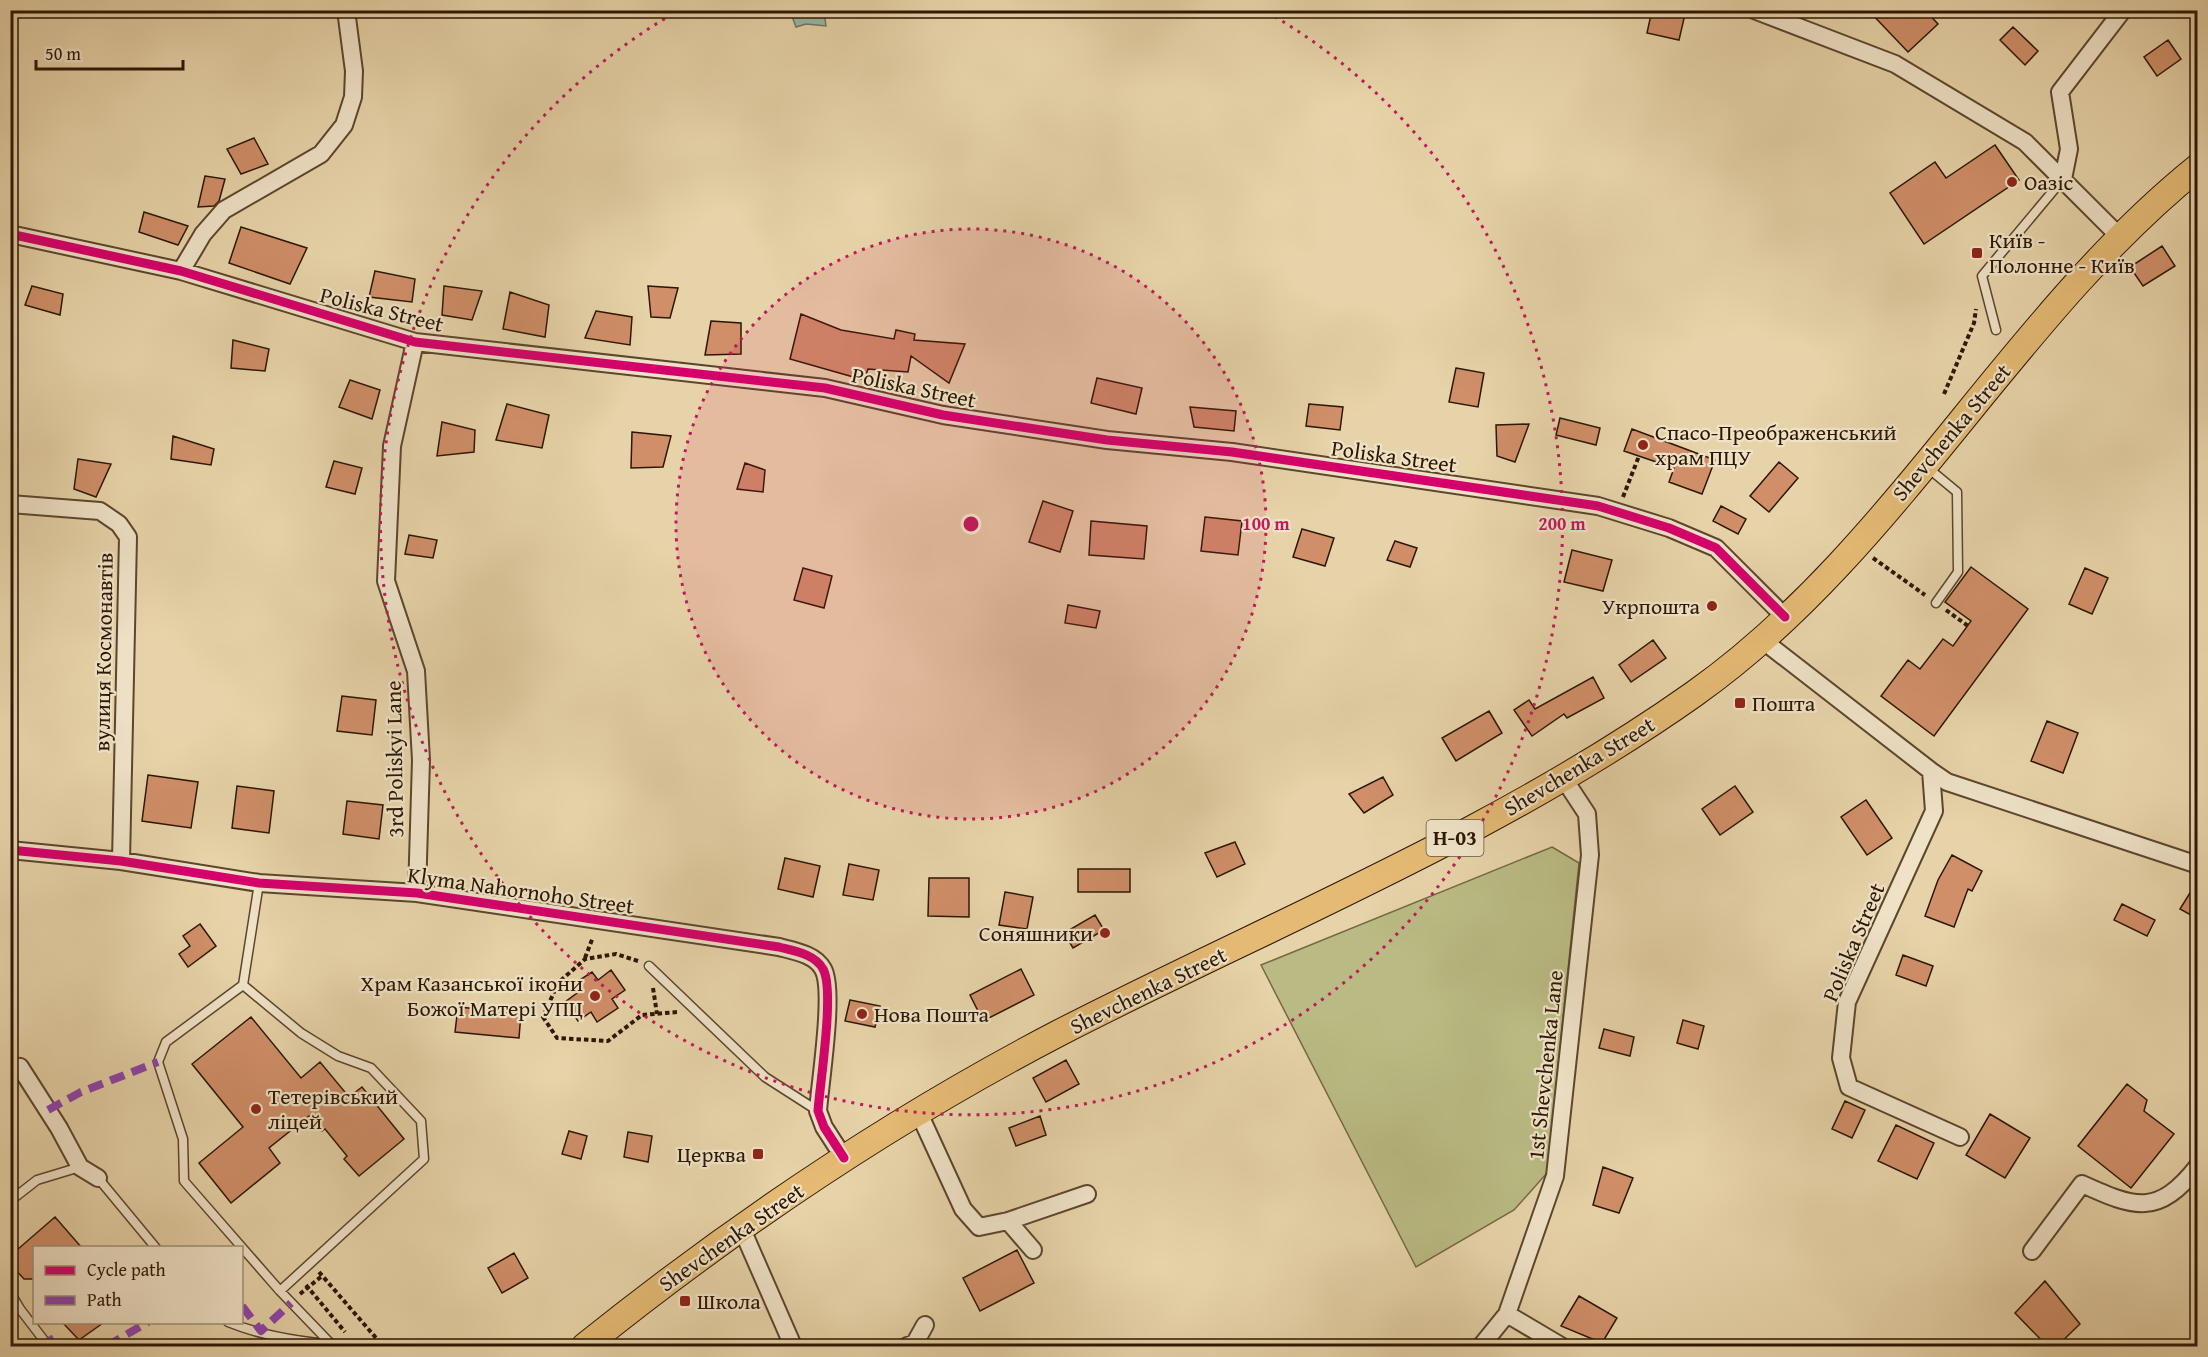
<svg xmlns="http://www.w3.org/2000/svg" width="2208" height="1357" font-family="'Gentium Book Plus',serif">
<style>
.green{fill:#babb84;stroke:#746943;stroke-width:1.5}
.water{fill:#97b8a7;stroke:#6d7865;stroke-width:1.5}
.building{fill:#d08f69;stroke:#2d1702;stroke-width:1.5}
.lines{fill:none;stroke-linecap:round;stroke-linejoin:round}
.service-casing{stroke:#5c462c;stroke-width:11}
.minor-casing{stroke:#5c462c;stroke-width:20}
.primary-casing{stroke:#2d1702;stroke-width:28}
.path{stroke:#2d1702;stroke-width:4;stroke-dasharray:4.5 3;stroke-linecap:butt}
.service{stroke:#efe2c7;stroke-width:8}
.minor{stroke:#efe2c7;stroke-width:16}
.primary{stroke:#e4ba74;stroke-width:26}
.quiet{stroke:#8e44ad;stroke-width:8;stroke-dasharray:15 8;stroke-linecap:butt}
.cycleway-casing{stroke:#efe2c7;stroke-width:13}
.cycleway{stroke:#d6006c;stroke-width:9}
.ring{fill:none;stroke:#c2185b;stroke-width:3;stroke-dasharray:3 6}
.poi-dot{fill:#8f2418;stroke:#efe2c7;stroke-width:2}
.labels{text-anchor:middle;stroke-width:4.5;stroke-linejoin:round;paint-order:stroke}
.shield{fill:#efe2c7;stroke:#67543d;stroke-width:1.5}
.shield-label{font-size:21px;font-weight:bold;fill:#2d1702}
.poi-label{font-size:22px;fill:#2d1702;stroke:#efe2c7;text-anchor:start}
.street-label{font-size:22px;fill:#2d1702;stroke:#efe2c7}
.centre{fill:#c2185b;stroke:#efe2c7;stroke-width:3}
.ring-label{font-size:18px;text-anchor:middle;font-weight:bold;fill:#c2185b;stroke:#efe2c7;stroke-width:4.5;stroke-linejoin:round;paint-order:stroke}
</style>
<rect width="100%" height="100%" fill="#e7d3a9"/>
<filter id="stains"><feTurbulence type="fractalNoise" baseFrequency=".00333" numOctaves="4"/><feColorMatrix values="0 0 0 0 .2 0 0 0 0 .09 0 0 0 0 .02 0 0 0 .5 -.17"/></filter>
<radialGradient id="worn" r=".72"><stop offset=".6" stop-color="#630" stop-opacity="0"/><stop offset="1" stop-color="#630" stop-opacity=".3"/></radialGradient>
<path class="green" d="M1552 847 1579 863 1547 1173 1514 1210 1416 1267 1261 965Z"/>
<path class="water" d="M790 11H824L826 26 806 24 796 27Z"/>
<path class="building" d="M1652 10H1686L1679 40 1647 33Z
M1868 10H1925L1938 24 1908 52Z
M2013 27 2038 51 2025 65 2000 40Z
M2168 40 2181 59 2157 76 2144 57Z
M254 138 268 164 241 174 227 149Z
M1995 145 2019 180 1924 244 1890 193 1935 162 1946 178Z
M205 176 225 179 219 201 214 206 198 207Z
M144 212 188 226 178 245 139 232Z
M241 227 307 248 290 284 229 263Z
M2162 246 2175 266 2143 286 2130 267Z
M375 271 415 279 412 302 369 297Z
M32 286 63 294 60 315 25 305Z
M444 286 482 291 472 320 442 315Z
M648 286 678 288 670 318 651 317Z
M510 292 549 305 545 337 503 329Z
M596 311 632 317 630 345 585 338Z
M801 314 841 330 894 339 896 330 915 334 914 340 965 344 949 383 911 356 908 372 868 369 864 380 790 359Z
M711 321 741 323V354L705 355Z
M233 340 269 349 265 371 231 368Z
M1456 368 1484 373 1478 407 1449 402Z
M1097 378 1142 388 1136 414 1091 403Z
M350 380 380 390 372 419 339 407Z
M507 404 549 415 542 448 496 440Z
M1309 404 1343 407 1340 430 1306 426Z
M1190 407 1236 411 1234 431 1194 427Z
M1560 418 1600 428 1596 445 1556 435Z
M442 422 475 430 474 452 437 456Z
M1529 424 1515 462 1497 456 1496 425Z
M1632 429 1715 460 1702 494 1669 482 1674 468 1624 451Z
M632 432 671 436 663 467 631 468Z
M173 436 214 449 211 465 171 459Z
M78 459 111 464 96 497 74 489Z
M334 461 362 468 355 494 326 487Z
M1779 462 1798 478 1769 512 1750 496Z
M745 463 765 470 763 492 737 489Z
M1043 501 1073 511 1060 552 1029 542Z
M1721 506 1746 519 1738 534 1713 521Z
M1205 517 1242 521 1238 555 1201 551Z
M1091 521 1147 526 1144 559 1089 555Z
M1302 529 1334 538 1325 566 1293 557Z
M409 535 437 540 433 558 405 554Z
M1395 541 1417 548 1410 567 1387 560Z
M1572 550 1612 560 1603 591 1564 582Z
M1971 567 2028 609 1934 736 1881 696 1908 660 1920 669 1943 639 1953 646 1971 621 1945 602Z
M803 568 832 576 824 608 794 600Z
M2085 568 2108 578 2092 614 2069 604Z
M1068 605 1100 611 1096 628 1065 623Z
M1653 640 1666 658 1631 682 1619 665Z
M1593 677 1604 698 1567 718 1564 714 1532 736 1514 710 1529 700 1535 709Z
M342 696 376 700 372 735 337 731Z
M1489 711 1502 733 1456 761 1442 738Z
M2047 721 2078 733 2063 773 2031 761Z
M148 775 198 782 191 828 142 821Z
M1383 777 1393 795 1364 813 1349 794Z
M237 786 274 791 269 833 232 828Z
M1735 786 1753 812 1720 835 1702 809Z
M1866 800 1892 838 1867 855 1841 817Z
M347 801 383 805 379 839 343 834Z
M1235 842 1245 864 1217 877 1205 853Z
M1952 855 1982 871 1972 891 1968 889 1954 927 1925 916 1938 880Z
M785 858 820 866 813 897 778 889Z
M849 864 879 870 873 900 843 895Z
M1078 869H1130V892H1078Z
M929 878H969V917L928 916Z
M2198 880V919L2180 909Z
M1005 892 1033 897 1027 929 999 925Z
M2122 904 2155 920 2147 936 2114 920Z
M1095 915 1104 930 1073 948 1064 933Z
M200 924 216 946 188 967 179 954 190 946 183 936Z
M1903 955 1933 966 1926 986 1896 975Z
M1021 969 1034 995 983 1021 970 995Z
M611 970 625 990 612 999 618 1008 597 1022 591 1012 578 1021 565 1002 577 993 572 985 592 972 598 980Z
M850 1000 880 1006 875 1027 845 1021Z
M458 1007 521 1013 519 1038 455 1032Z
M251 1017 301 1078 320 1062 349 1097 362 1087 404 1139 359 1176 344 1159 347 1156 325 1129 322 1131 309 1116 269 1148 280 1163 231 1203 199 1163 243 1127 192 1064Z
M1683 1020 1704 1026 1698 1049 1677 1043Z
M1604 1029 1634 1037 1630 1056 1599 1048Z
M1066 1060 1079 1084 1046 1102 1033 1078Z
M2127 1084 2147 1100 2144 1111 2174 1134 2131 1188 2078 1146Z
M1845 1101 1865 1110 1852 1138 1832 1129Z
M1990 1114 2030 1138 2005 1178 1966 1155Z
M1040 1116 1046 1135 1016 1146 1009 1128Z
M1896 1125 1934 1143 1917 1179 1878 1161Z
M569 1131 587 1136 581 1159 562 1154Z
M628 1132 652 1136 648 1162 624 1157Z
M1603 1167 1633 1178 1619 1213 1593 1205Z
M55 1217 82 1248H34V1279H24L10 1264V1256Z
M1017 1250 1034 1283 980 1311 963 1278Z
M514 1253 528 1278 502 1293 488 1268Z
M2045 1281 2080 1324 2056 1347H2048L2015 1313Z
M1579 1296 1617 1318 1602 1343 1561 1326Z
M63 1323H103L79 1340Z"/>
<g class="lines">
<g class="service-casing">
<path id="service" d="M1996 330 1982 276 2063 179
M1928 468 1957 492 1958 572 1936 603
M649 966 765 1077 818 1111
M243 985 301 1033 338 1056 371 1068 421 1121 424 1159 280 1291 184 1181 183 1139 158 1062 166 1042 243 985 259 883
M98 1178 156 1248
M10 1201 37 1180 80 1167
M280 1291 332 1345
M10 1292 20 1309 46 1343
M228 1322C267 1338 315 1344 357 1346"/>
</g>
<g class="minor-casing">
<path id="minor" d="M1754 10 1895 64 2025 142 2120 237
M2063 179 2069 149 2060 92 2123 10
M10 234 181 271 415 342 825 388 943 415 1107 440 1232 452 1598 506 1669 528 1716 548 1785 617
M181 271 203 234 224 210 321 154 344 125 353 97 354 71 346 10
M415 342 392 446 386 581 416 671 421 760 417 893
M10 504 100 511 119 524 128 537 121 861
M1761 639 1931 771 1934 811 1847 1002 1841 1058 1849 1087 1960 1137
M1931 771 1947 782 2198 865
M10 850 121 861 259 883 417 893 779 947C794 951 815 954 823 969 835 990 820 1082 818 1111L824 1127 844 1158
M10 1066 20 1067 59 1128 80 1167 98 1178
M918 1111 963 1209 979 1227 1008 1221 1087 1194
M1008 1221 1033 1250
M741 1227 793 1346
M2032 1251 2082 1184C2135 1208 2158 1217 2198 1166
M1507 1314 1561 1346
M907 1346 915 1343 925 1325
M1481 1346 1507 1314 1555 1176 1590 855 1587 814 1564 779"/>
</g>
<g class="primary-casing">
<path id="primary" d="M585 1346C733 1227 890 1121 1059 1033 1273 923 1496 834 1694 694 1895 552 2008 320 2198 167"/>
</g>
<path class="path" d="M1944 394 1974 323 1976 309
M1623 497 1639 456
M1873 558 1925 595
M1946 610 1968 626
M585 958 593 937
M638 961 616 954 585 959 558 983 543 1017 557 1038 608 1041 642 1015 678 1012
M653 988 657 1014
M319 1272 383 1346
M306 1285 345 1332
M300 1294 322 1276"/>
<use href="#service" class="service"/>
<use href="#minor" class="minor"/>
<use href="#primary" class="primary"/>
<path class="quiet" d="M48 1110 81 1092 158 1062
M242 1306 261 1331 291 1303
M41 1346 54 1338 61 1346
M107 1346 148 1322"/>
<g class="cycleway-casing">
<path id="cycleway" d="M10 234 181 271 415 342 825 388 943 415 1107 440 1232 452 1598 506 1669 528 1716 548 1785 617
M10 850 121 861 259 883 417 893 779 947C794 951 815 954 823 969 835 990 820 1082 818 1111L824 1127 844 1158"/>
</g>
<use href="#cycleway" class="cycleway"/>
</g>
<circle cx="971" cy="524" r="295" fill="#c2185b" fill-opacity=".12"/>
<g class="ring">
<circle cx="971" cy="524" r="295"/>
<path d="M1267 12A591 591 0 1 1 676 12"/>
</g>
<g class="poi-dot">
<circle cx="2012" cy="182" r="6"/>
<rect x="1971" y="247" width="12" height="12" rx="3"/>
<circle cx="1643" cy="445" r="6"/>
<circle cx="1712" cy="606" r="6"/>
<rect x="1734" y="697" width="12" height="12" rx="3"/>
<circle cx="1105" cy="933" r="6"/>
<circle cx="595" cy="996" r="6"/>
<circle cx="862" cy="1014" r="6"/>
<circle cx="256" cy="1109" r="6"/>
<rect x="752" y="1148" width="12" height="12" rx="3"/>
<rect x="679" y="1295" width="12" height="12" rx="3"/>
</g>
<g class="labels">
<rect class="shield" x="1426.5" y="820" width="57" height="36" rx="4.5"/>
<g class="shield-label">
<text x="1455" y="845">Н-03</text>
</g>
<g class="poi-label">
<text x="2024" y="190">Оазіс</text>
<text x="1989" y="248">Київ -<tspan x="1989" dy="25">Полонне - Київ</tspan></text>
<text x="1655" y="440">Спасо-Преображенський<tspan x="1655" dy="25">храм ПЦУ</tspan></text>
<text x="1700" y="614" text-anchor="end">Укрпошта</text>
<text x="1752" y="711">Пошта</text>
<text x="1093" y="941" text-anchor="end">Соняшники</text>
<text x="583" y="991" text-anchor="end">Храм Казанської ікони<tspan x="583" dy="25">Божої Матері УПЦ</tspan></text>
<text x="874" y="1022">Нова Пошта</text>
<text x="268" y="1104">Тетерівський<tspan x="268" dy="25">ліцей</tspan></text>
<text x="746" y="1162" text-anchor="end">Церква</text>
<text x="697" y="1309">Школа</text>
</g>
<g class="street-label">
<text transform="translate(382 309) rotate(14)" y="8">Poliska Street</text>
<text transform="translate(914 387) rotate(12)" y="8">Poliska Street</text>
<text transform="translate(1951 432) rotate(-50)" y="8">Shevchenka Street</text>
<text transform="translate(1394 456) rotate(8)" y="8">Poliska Street</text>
<text transform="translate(103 652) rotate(-89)" y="8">вулиця Космонавтів</text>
<text transform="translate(394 759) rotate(-91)" y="8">3rd Poliskyi Lane</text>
<text transform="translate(1579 766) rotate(-31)" y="8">Shevchenka Street</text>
<text transform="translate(521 890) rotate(8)" y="8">Klyma Nahornoho Street</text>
<text transform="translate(1853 942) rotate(-67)" y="8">Poliska Street</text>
<text transform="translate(1148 990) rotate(-26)" y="8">Shevchenka Street</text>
<text transform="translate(1545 1065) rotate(-84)" y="8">1st Shevchenka Lane</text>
<text transform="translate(731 1237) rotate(-35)" y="8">Shevchenka Street</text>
</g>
</g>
<circle cx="971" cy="524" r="9" class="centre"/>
<g class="ring-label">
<text x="1266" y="530">100 m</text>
<text x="1562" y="530">200 m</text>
</g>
<rect width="2208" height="1357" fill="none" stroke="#e7d3a9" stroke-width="36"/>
<rect x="12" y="12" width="2184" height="1333" fill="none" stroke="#2d1702" stroke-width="3"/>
<rect x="18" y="18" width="2172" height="1321" fill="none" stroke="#2d1702" stroke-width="1.5"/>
<rect x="33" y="1246" width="210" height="78" fill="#efe2c7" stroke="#a19178" stroke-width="1.5"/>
<rect x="45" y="1266" width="30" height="9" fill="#d6006c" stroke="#a19178" stroke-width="1.5"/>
<text x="87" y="1276" font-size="18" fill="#2d1702">Cycle path</text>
<rect x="45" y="1296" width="30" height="9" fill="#8e44ad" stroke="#a19178" stroke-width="1.5"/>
<text x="87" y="1306" font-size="18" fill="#2d1702">Path</text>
<path d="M36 60v9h147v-9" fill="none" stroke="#2d1702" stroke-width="3"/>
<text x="45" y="60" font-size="18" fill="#2d1702" stroke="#efe2c7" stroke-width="4.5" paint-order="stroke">50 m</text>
<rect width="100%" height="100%" filter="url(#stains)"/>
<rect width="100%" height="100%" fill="url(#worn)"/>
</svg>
